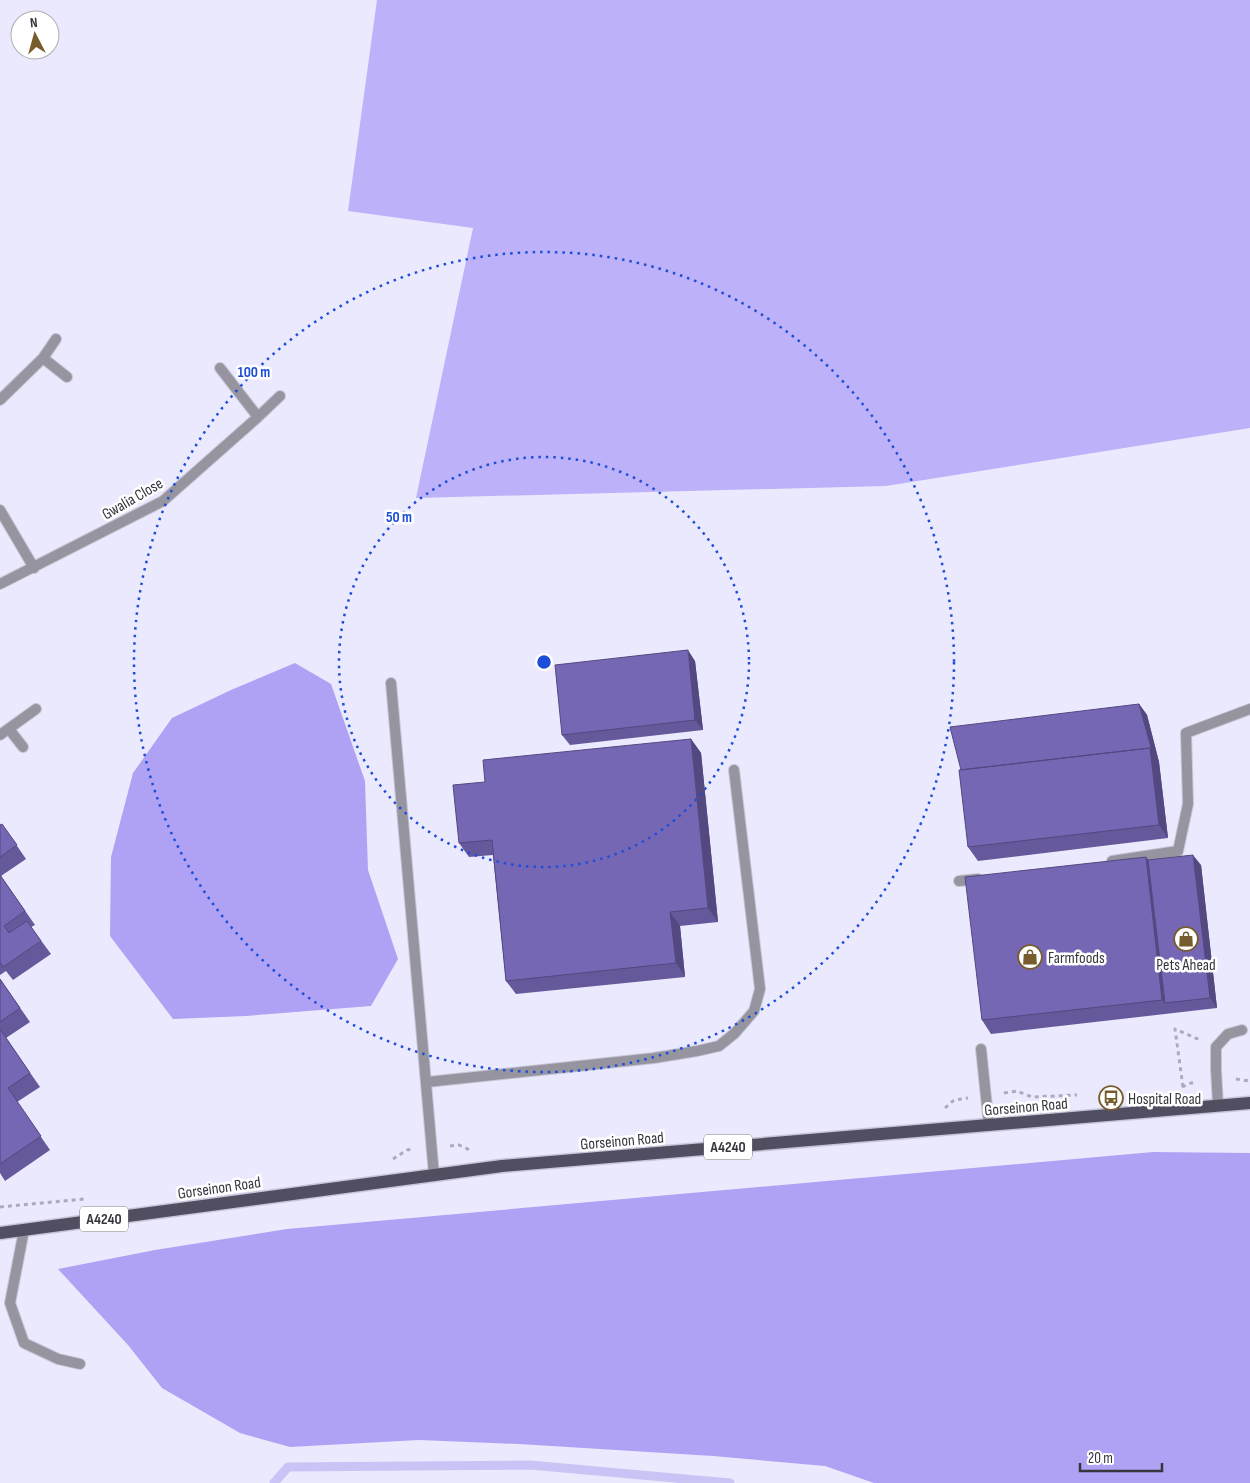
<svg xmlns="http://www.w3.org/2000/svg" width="1250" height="1483" font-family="'Sofia Sans Condensed',sans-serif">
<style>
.green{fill:#bdb2fa}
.forest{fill:#afa2f5}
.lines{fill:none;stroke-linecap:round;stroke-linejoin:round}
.stream{stroke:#cac3f6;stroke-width:9}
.lane-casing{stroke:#c7c5d7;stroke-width:12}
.street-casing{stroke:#c7c5d7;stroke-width:12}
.primary-casing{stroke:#c7c5d7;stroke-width:15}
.path{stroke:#adabbb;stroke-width:3;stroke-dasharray:4 4;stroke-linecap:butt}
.lane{stroke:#96959f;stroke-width:10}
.street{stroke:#96959f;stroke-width:10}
.primary{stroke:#504e60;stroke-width:12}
.wall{fill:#65599c}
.shaded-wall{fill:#53487f}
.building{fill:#7667b5;stroke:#53487f}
.ring{fill:none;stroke:#1d4ed8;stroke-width:2.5;stroke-dasharray:2.5 5}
.labels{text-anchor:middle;stroke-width:5;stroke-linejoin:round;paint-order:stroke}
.shield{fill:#fff;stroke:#737279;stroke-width:1}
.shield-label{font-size:15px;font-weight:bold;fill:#37363f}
.street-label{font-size:16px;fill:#37363f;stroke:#fff}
.poi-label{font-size:16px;fill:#37363f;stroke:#fff;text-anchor:start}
.centre{fill:#1d4ed8;stroke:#fff;stroke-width:2.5}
.ring-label{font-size:15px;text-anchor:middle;font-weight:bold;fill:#1d4ed8;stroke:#fff;stroke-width:5;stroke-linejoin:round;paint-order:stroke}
</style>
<rect width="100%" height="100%" fill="#ebe9fd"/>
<path class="green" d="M377 0H1250V428L886 486 416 498 473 228 348 211Z"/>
<path class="forest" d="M295 663 331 684 365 781 368 870 398 959 371 1006 246 1016 173 1019 110 936 111 857 133 773 172 718 231 690Z
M1153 1152 1250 1153V1483H874L825 1466 713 1456 519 1444 419 1440 290 1447 240 1433 162 1388 128 1345 58 1269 155 1250 287 1229Z"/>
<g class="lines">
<path class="stream" d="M274 1483 288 1467 530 1465 730 1483"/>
<g class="lane-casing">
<path id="lane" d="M391 683 434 1175
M1112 861 1178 851 1188 804 1186 733 1250 709
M959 881 978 879
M981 1049 989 1126
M427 1082 654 1058 697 1051 719 1046 735 1033 754 1011 760 989 734 770
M1218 1106 1216 1069V1047L1228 1034 1242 1030
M24 1230 10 1303 24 1343 58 1359 80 1364"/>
</g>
<g class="street-casing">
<path id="street" d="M43 358 67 377
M220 368 258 417
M0 400 43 358 56 339
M0 510 34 568
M0 584 163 501 258 417 280 396
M9 729 23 747
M0 735 36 709"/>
</g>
<g class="primary-casing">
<path id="primary" d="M0 1233 502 1166 1250 1103"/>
</g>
<path class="path" d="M1236 1079 1249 1081
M1182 1087 1191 1083 1197 1082
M1183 1087 1175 1029 1200 1040
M1004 1093 1017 1091 1032 1097 1077 1095
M945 1108 954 1100 968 1098
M450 1146 459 1145 470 1150
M393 1159 407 1150 414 1149
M0 1207 84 1199"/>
<use href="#lane" class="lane"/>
<use href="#street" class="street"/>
<use href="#primary" class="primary"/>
</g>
<path class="wall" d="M695 661 703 730 570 745 562 735Z
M1139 704 1147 715 1159 762 1168 838 978 861 968 847Z
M691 739 701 753 718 922 680 926 685 977 516 994 506 981 493 855 469 857 459 843 485 782Z
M2 824 26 859 1 876 35 925 31 927 51 954 13 980 6 971 0 975V825Z
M1146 857 1148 860 1201 865 1217 1008 991 1034 982 1020Z
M0 979 30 1022 6 1038 40 1087 17 1102 50 1150 5 1181 0 1173Z"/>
<path class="shaded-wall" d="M688 650 695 661 703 730 695 720Z
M1139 704 1147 715 1159 762 1168 838 1159 825Z
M691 739 701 753 718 922 708 908Z
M1193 855 1201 865 1217 1008 1210 998Z
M1146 857 1155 870 1165 1003 1162 1000Z
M670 912 680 926 685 977 676 963Z"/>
<path class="building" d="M688 650 695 720 562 735 555 665Z
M1139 704 1152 751 1150 748 961 770 950 727Z
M691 739 708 908 670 912 676 963 506 981 492 840 459 843 453 785 485 782 483 760Z
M1150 748 1159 825 968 847 959 770Z
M2 824 17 845 0 857V825Z
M1193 855 1210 998 1165 1003 1148 860Z
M1146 857 1162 1000 982 1020 965 877Z
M0 875 25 911 4 926 9 933 27 921 41 941 3 967 0 962Z
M0 979 20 1008 0 1022Z
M0 1029 30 1073 8 1088 41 1136 0 1164Z"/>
<g class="ring">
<circle cx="544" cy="662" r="205"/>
<circle cx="544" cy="662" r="410"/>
</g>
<defs>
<g id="shop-ring" transform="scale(1.25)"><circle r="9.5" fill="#fff" stroke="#775d2e" stroke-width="1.5"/><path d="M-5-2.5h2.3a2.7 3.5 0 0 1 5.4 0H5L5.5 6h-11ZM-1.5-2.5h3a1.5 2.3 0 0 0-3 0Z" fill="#775d2e"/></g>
<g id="bus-ring" transform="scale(1.25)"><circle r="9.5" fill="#fff" stroke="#775d2e" stroke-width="1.5"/><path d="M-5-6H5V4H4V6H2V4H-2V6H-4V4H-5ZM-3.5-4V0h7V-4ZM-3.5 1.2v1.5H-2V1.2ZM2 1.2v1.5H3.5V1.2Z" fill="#775d2e"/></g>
</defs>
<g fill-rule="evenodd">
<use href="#shop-ring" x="1186" y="939"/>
<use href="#shop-ring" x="1030" y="957"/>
<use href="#bus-ring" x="1111" y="1098"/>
</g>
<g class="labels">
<g class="shield">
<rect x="704" y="1134.5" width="48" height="25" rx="4"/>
<rect x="80" y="1206.5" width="48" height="25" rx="4"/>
</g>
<g class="shield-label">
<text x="728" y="1152">A4240</text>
<text x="104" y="1224">A4240</text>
</g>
<g class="street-label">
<text transform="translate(132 498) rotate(-30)" y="6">Gwalia Close</text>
<text transform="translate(1026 1106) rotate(-5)" y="6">Gorseinon Road</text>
<text transform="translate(622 1140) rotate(-5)" y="6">Gorseinon Road</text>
<text transform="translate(219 1187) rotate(-8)" y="6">Gorseinon Road</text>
</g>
<g class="poi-label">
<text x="1048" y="963">Farmfoods</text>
<text x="1186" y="970" text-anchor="middle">Pets Ahead</text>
<text x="1128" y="1104">Hospital Road</text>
</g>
</g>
<circle cx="544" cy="662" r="8" class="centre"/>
<g class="ring-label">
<text x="254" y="377">100 m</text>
<text x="399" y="522">50 m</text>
</g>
<g transform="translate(35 35) rotate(354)"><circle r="24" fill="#ffffff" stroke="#afafb2"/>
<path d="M0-4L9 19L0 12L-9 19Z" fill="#775d2e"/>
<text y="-8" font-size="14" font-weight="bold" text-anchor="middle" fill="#37363f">N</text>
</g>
<path d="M1080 1463v8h82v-8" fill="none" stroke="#37363f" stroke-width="2.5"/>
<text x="1088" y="1463" font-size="15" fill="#37363f" stroke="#ffffff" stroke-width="4" paint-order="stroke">20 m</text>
</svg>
